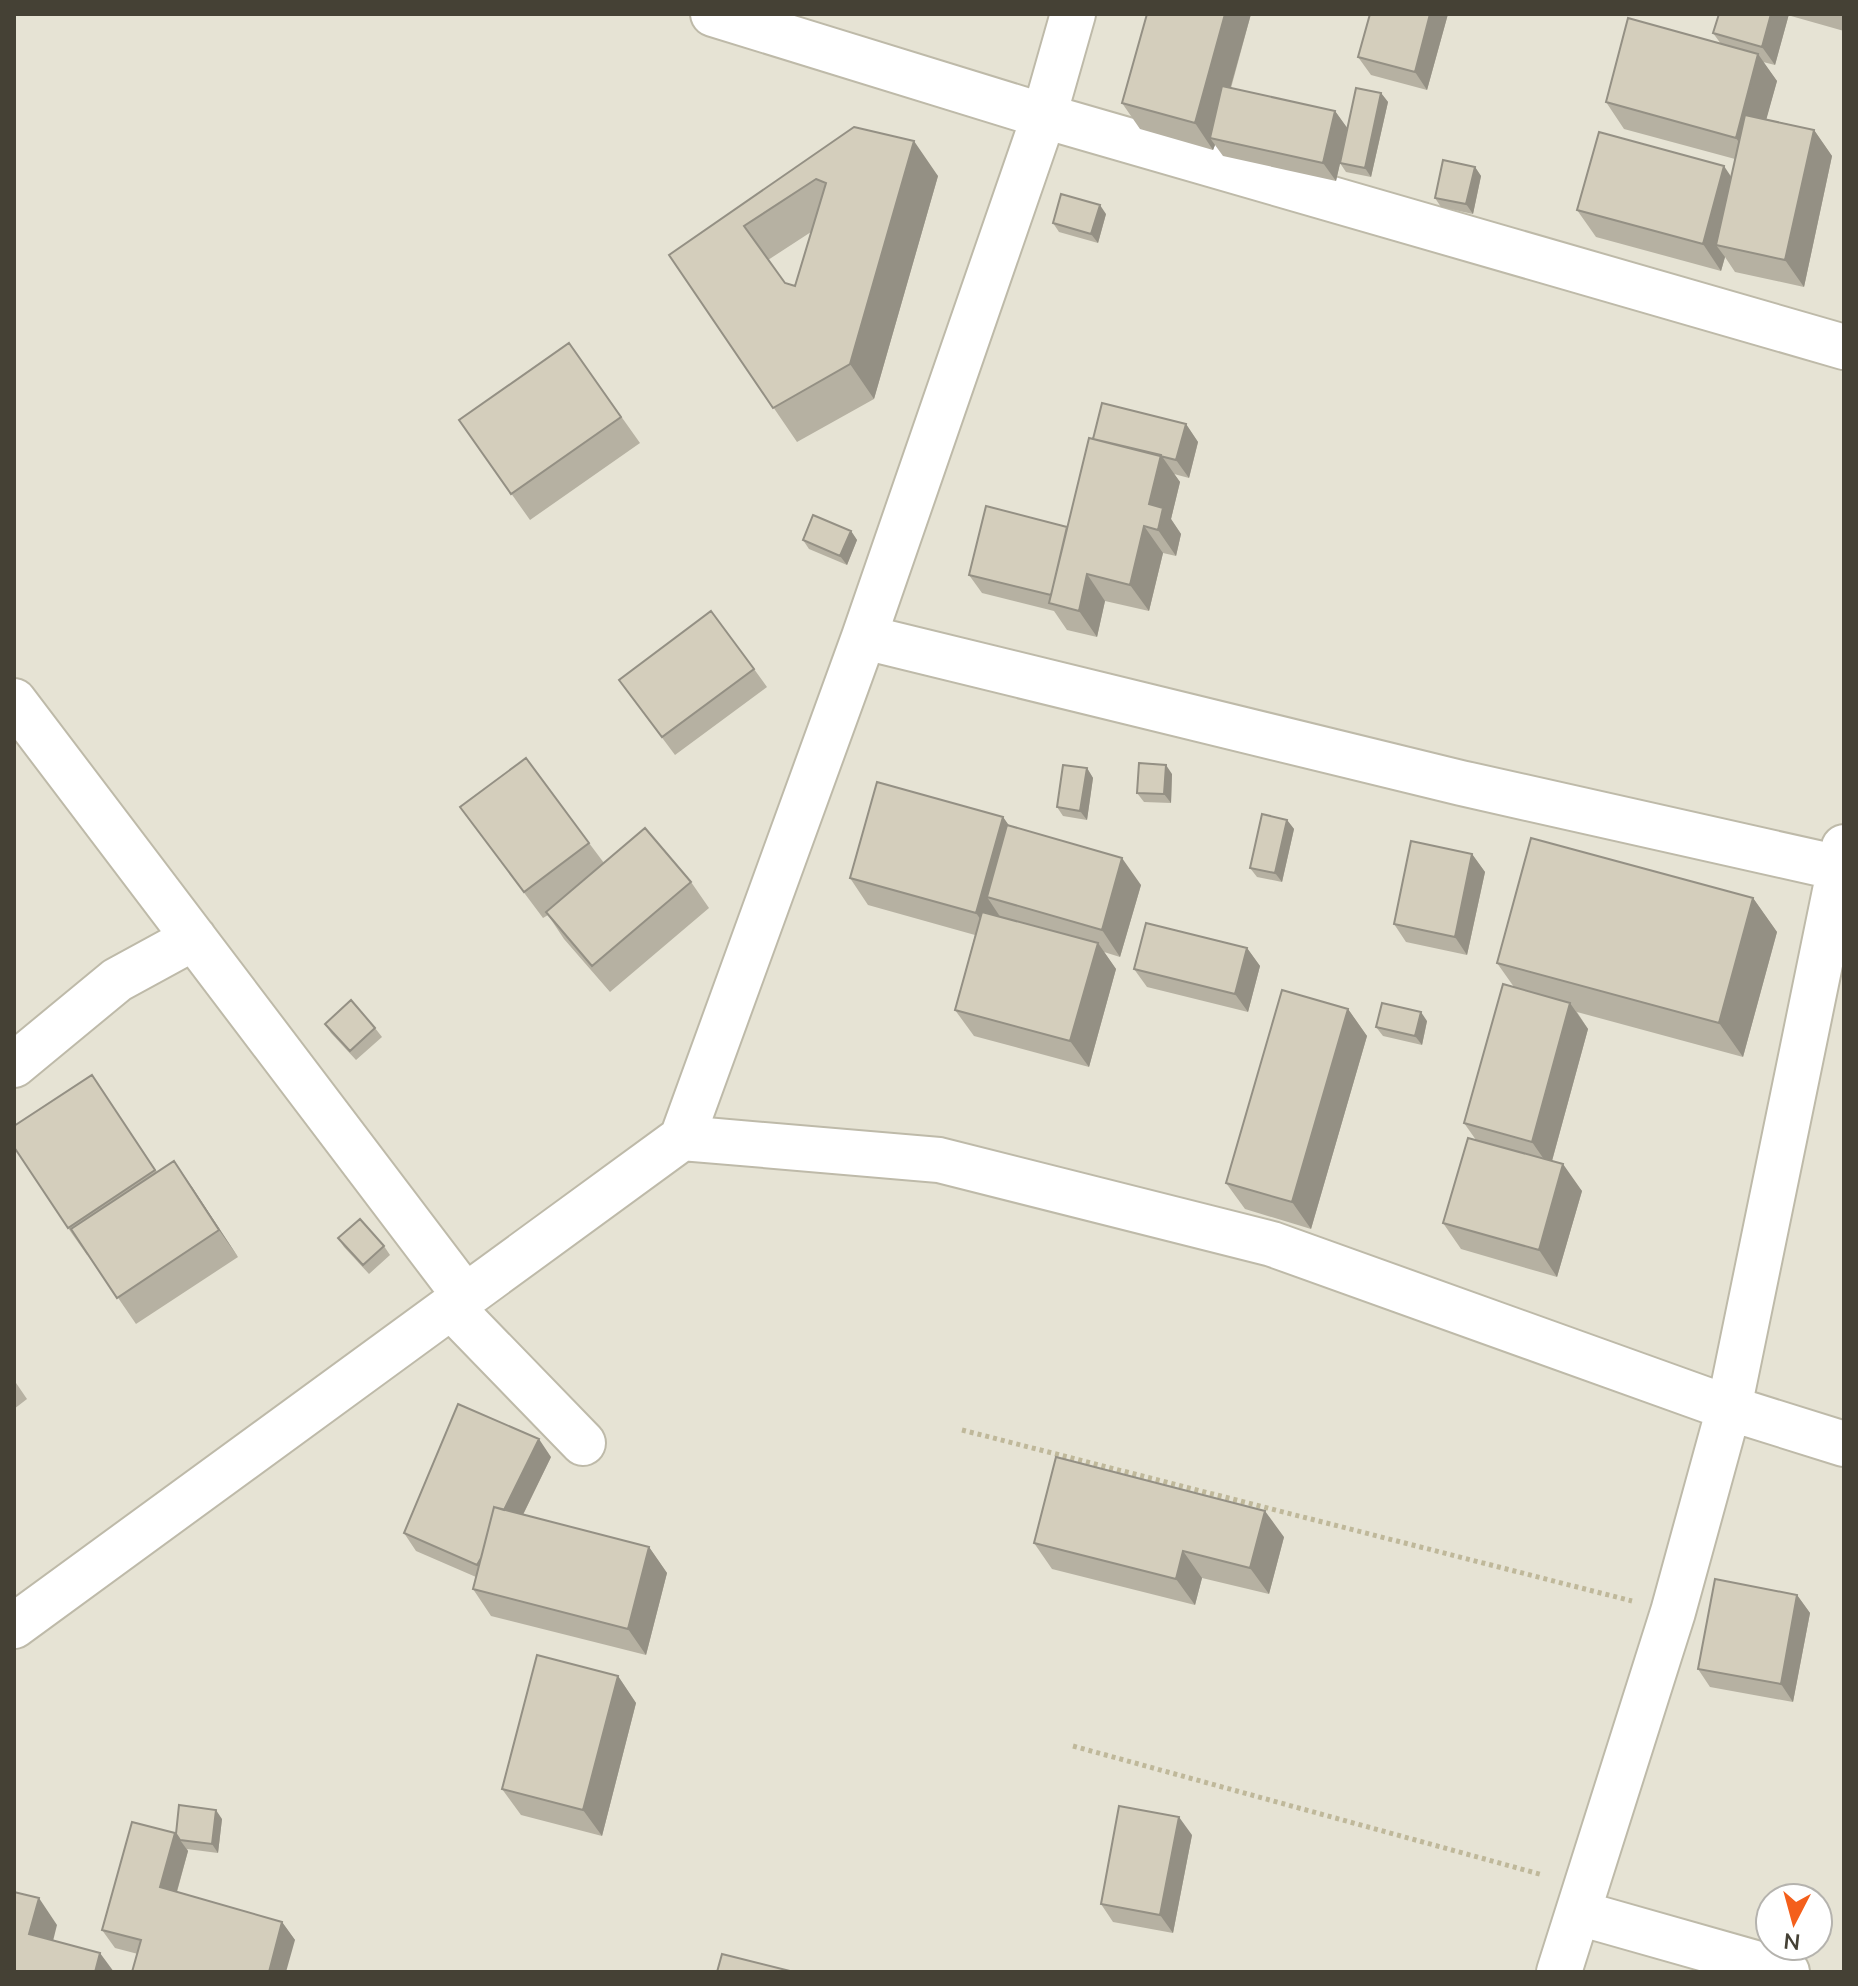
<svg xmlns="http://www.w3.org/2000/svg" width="1858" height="1986" font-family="Mulish,sans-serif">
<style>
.residential{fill:#e6e3d4;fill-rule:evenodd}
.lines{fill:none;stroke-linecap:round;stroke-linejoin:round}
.street-casing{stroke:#bebaa9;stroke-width:48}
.path{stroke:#bfb89a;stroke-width:5;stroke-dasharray:4 4;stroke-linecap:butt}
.street{stroke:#fff;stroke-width:44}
.wall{fill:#b6b1a2;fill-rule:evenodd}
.shaded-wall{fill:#949084}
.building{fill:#d4cebc;stroke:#949084;stroke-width:2;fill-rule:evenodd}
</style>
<rect width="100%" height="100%" fill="#f2f1e6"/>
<path class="residential" d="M14 14H1844V1972H14ZM1770 1898H1818V1946H1770Z"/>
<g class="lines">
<g class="street-casing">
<path id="street" d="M713 14 1044 116 1844 347
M864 637 1461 783 1844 869
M14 701 465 1296 453 1309 583 1443
M14 1065 117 980 194 938
M682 1138 939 1160 1272 1244 1729 1408 1844 847
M14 1626 682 1138 864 637 1044 116 1073 14
M1579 1913 1787 1972
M1559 1972 1673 1612 1729 1408 1844 1444"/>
</g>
<path class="path" d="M962 1430 1632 1601
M1073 1746 1543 1875"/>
<use href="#street" class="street"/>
</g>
<path class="wall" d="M1251 14 1231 88 1335 111 1347 128 1381 93 1388 102 1371 177 1346 172 1340 163 1336 181 1223 156 1215 145 1213 150 1140 129 1122 103Z
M1448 14 1427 90 1371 75 1358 57Z
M1719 14H1789L1775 65 1763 62 1777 81 1766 119 1814 130 1832 156 1804 287 1735 272 1725 257 1721 271 1596 237 1577 210 1731 177 1735 159 1624 129 1606 102 1721 44 1713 33Z
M1789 14H1844V31L1791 16Z
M854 127 938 176 874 399 797 442 669 255ZM811 232 795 286 785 283 768 260Z
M1475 167 1481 176 1473 214 1441 207 1435 198Z
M1106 214 1098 243 1059 232 1053 223Z
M569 343 640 443 530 520 459 420Z
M1186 424 1198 442 1189 478 1174 474 1180 482 1171 519 1181 534 1176 556 1163 553 1149 611 1105 601 1097 637 1067 630 1054 611 982 593 969 575 1067 527 1094 439Z
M851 531 857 540 847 565 809 549 803 540Z
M754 669 767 687 675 755 619 680Z
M1087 768 1093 778 1087 820 1063 816 1057 807Z
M1172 774 1171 803 1144 802 1137 793Z
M460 807 589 843 604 863 691 882 709 908 610 992 564 939 548 915 543 918Z
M1003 817 1009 826 1141 885 1120 957 1104 952 1116 969 1089 1067 974 1036 955 1010 975 935 868 905 850 878Z
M1287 820 1294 829 1282 882 1257 877 1250 868Z
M1472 854 1485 872 1467 955 1406 942 1394 924Z
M1753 898 1777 932 1743 1057 1577 1012 1588 1029 1552 1161 1582 1191 1557 1277 1461 1249 1443 1223 1476 1140 1464 1123 1514 987 1497 963Z
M1247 948 1260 966 1248 1012 1147 987 1134 969Z
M1348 1009 1367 1036 1311 1229 1245 1209 1226 1183Z
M1427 1021 1422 1045 1383 1036 1376 1027Z
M325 1024 375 1028 382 1037 356 1060 331 1033Z
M110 1102 157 1172 192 1187 238 1257 136 1324 88 1254 87 1255 68 1228Z
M338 1238 384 1246 390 1255 369 1274 344 1247Z
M14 1380 27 1399 14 1409Z
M551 1457 523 1515 649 1547 667 1573 646 1655 491 1616 473 1589 476 1577 416 1551 404 1533Z
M1284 1537 1269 1594 1202 1578 1195 1605 1052 1569 1034 1543Z
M1797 1595 1810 1613 1793 1702 1710 1687 1698 1669Z
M618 1676 636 1703 602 1836 521 1815 502 1789Z
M222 1819 218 1853 187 1849 188 1851 177 1892 282 1922 295 1940 138 1954 115 1948 102 1930 175 1833Z
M1192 1835 1173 1933 1113 1922 1101 1904Z"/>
<path class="shaded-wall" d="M1225 14H1251L1216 139 1210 138 1215 145 1213 150 1195 123Z
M1430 14H1448L1427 90 1415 72Z
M1771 14H1789L1775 65 1762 47Z
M1758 54 1777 81 1754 164 1736 138Z
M1381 93 1388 102 1371 177 1365 168Z
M1335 111 1348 129 1336 181 1323 163Z
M1814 130 1832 156 1804 287 1785 260Z
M914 141 938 176 874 399 850 364Z
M1724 166 1742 193 1716 245 1725 257 1721 271 1703 244Z
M1475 167 1481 176 1473 214 1466 204Z
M1100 205 1106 214 1098 243 1091 234Z
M1186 424 1198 442 1189 478 1176 460Z
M1161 455 1180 482 1171 519 1181 534 1176 556 1158 530 1149 504Z
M1144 526 1163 553 1149 611 1130 585Z
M851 531 857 540 847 565 840 556Z
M1087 574 1105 601 1097 637 1079 611Z
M1166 765 1172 774 1171 803 1164 794Z
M1087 768 1093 778 1087 820 1080 811Z
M1003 817 1022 844 987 897 1001 918 995 940 976 913Z
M1287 820 1294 829 1282 882 1275 873Z
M1472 854 1485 872 1467 955 1455 937Z
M1122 858 1141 885 1120 957 1102 930Z
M1753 898 1777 932 1743 1057 1719 1023Z
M1098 943 1116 969 1089 1067 1070 1041Z
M1247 948 1260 966 1248 1012 1235 994Z
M1570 1003 1588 1029 1550 1168 1532 1142Z
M1348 1009 1367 1036 1311 1229 1292 1202Z
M1421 1012 1427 1021 1422 1045 1415 1036Z
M174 1161 192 1187 238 1257 219 1230Z
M1563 1164 1582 1191 1557 1277 1539 1250Z
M539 1439 551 1457 489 1584 477 1565Z
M1265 1511 1284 1537 1269 1594 1250 1568Z
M649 1547 667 1573 646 1655 628 1629Z
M1183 1551 1202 1578 1195 1605 1176 1579Z
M1797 1595 1810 1613 1793 1702 1781 1684Z
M618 1676 636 1703 602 1836 583 1810Z
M216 1810 222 1819 218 1853 212 1844Z
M1179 1817 1192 1835 1173 1933 1160 1915Z
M175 1833 188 1851 173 1905 160 1887Z
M39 1898 57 1925 48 1961 29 1934Z
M282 1922 295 1940 286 1972H269Z
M100 1953 114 1972H95Z"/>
<path class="building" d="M1147 14H1225L1195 123 1122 103Z
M1370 14H1430L1415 72 1358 57Z
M1719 14H1771L1762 47 1713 33Z
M1628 18 1758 54 1736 138 1606 102Z
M1222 86 1335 111 1323 163 1210 138Z
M1356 88 1381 93 1365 168 1340 163Z
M1745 115 1814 130 1785 260 1716 245Z
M854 127 914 141 850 364 773 408 669 255ZM816 179 826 183 795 286 785 283 744 226Z
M1599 132 1724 166 1703 244 1577 210Z
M1443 160 1475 167 1466 204 1435 198Z
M1061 194 1100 205 1091 234 1053 223Z
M569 343 621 417 511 494 459 420Z
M1102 403 1186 424 1176 460 1093 439Z
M1089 438 1161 455 1149 504 1163 508 1158 530 1144 526 1130 585 1087 574 1079 611 1049 603Z
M986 506 1067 527 1051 595 969 575Z
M813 515 851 531 840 556 803 540Z
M711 611 754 669 662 737 619 680Z
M526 758 589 843 524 892 460 807Z
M1139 763 1166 765 1164 794 1137 793Z
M1063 765 1087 768 1080 811 1057 807Z
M877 782 1003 817 976 913 850 878Z
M1262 814 1287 820 1275 873 1250 868Z
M1007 825 1122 858 1102 930 987 897Z
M645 828 691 882 592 966 546 912Z
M1531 838 1753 898 1719 1023 1497 963Z
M1411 841 1472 854 1455 937 1394 924Z
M982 912 1098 943 1070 1041 955 1010Z
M1146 923 1247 948 1235 994 1134 969Z
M1503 984 1570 1003 1532 1142 1464 1123Z
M1282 990 1348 1009 1292 1202 1226 1183Z
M351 1000 375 1028 350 1051 325 1024Z
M1382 1003 1421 1012 1415 1036 1376 1027Z
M92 1075 155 1170 68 1228 14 1147V1126Z
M1468 1138 1563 1164 1539 1250 1443 1223Z
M174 1161 219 1230 117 1298 71 1229Z
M360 1219 384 1246 363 1265 338 1238Z
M458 1404 539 1439 504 1510 494 1507 481 1558 477 1565 404 1533Z
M1056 1457 1265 1511 1250 1568 1183 1551 1176 1579 1034 1543Z
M494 1507 649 1547 628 1629 473 1589Z
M1715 1579 1797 1595 1781 1684 1698 1669Z
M537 1655 618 1676 583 1810 502 1789Z
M179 1805 216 1810 212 1844 180 1840 176 1834Z
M1119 1806 1179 1817 1160 1915 1101 1904Z
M132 1822 175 1833 160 1887 282 1922 269 1972H132L141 1940 102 1930Z
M14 1892 39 1898 29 1934 100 1953 95 1972H14Z
M722 1954 794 1972H717Z"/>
<rect width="1858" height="1986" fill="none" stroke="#454135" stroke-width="32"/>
<g transform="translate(1794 1922) rotate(186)"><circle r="38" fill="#ffffff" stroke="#b5b3ae" stroke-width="2"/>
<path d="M0-6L14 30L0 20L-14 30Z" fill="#f45f1b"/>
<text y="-12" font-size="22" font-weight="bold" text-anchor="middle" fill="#454135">N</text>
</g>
</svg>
